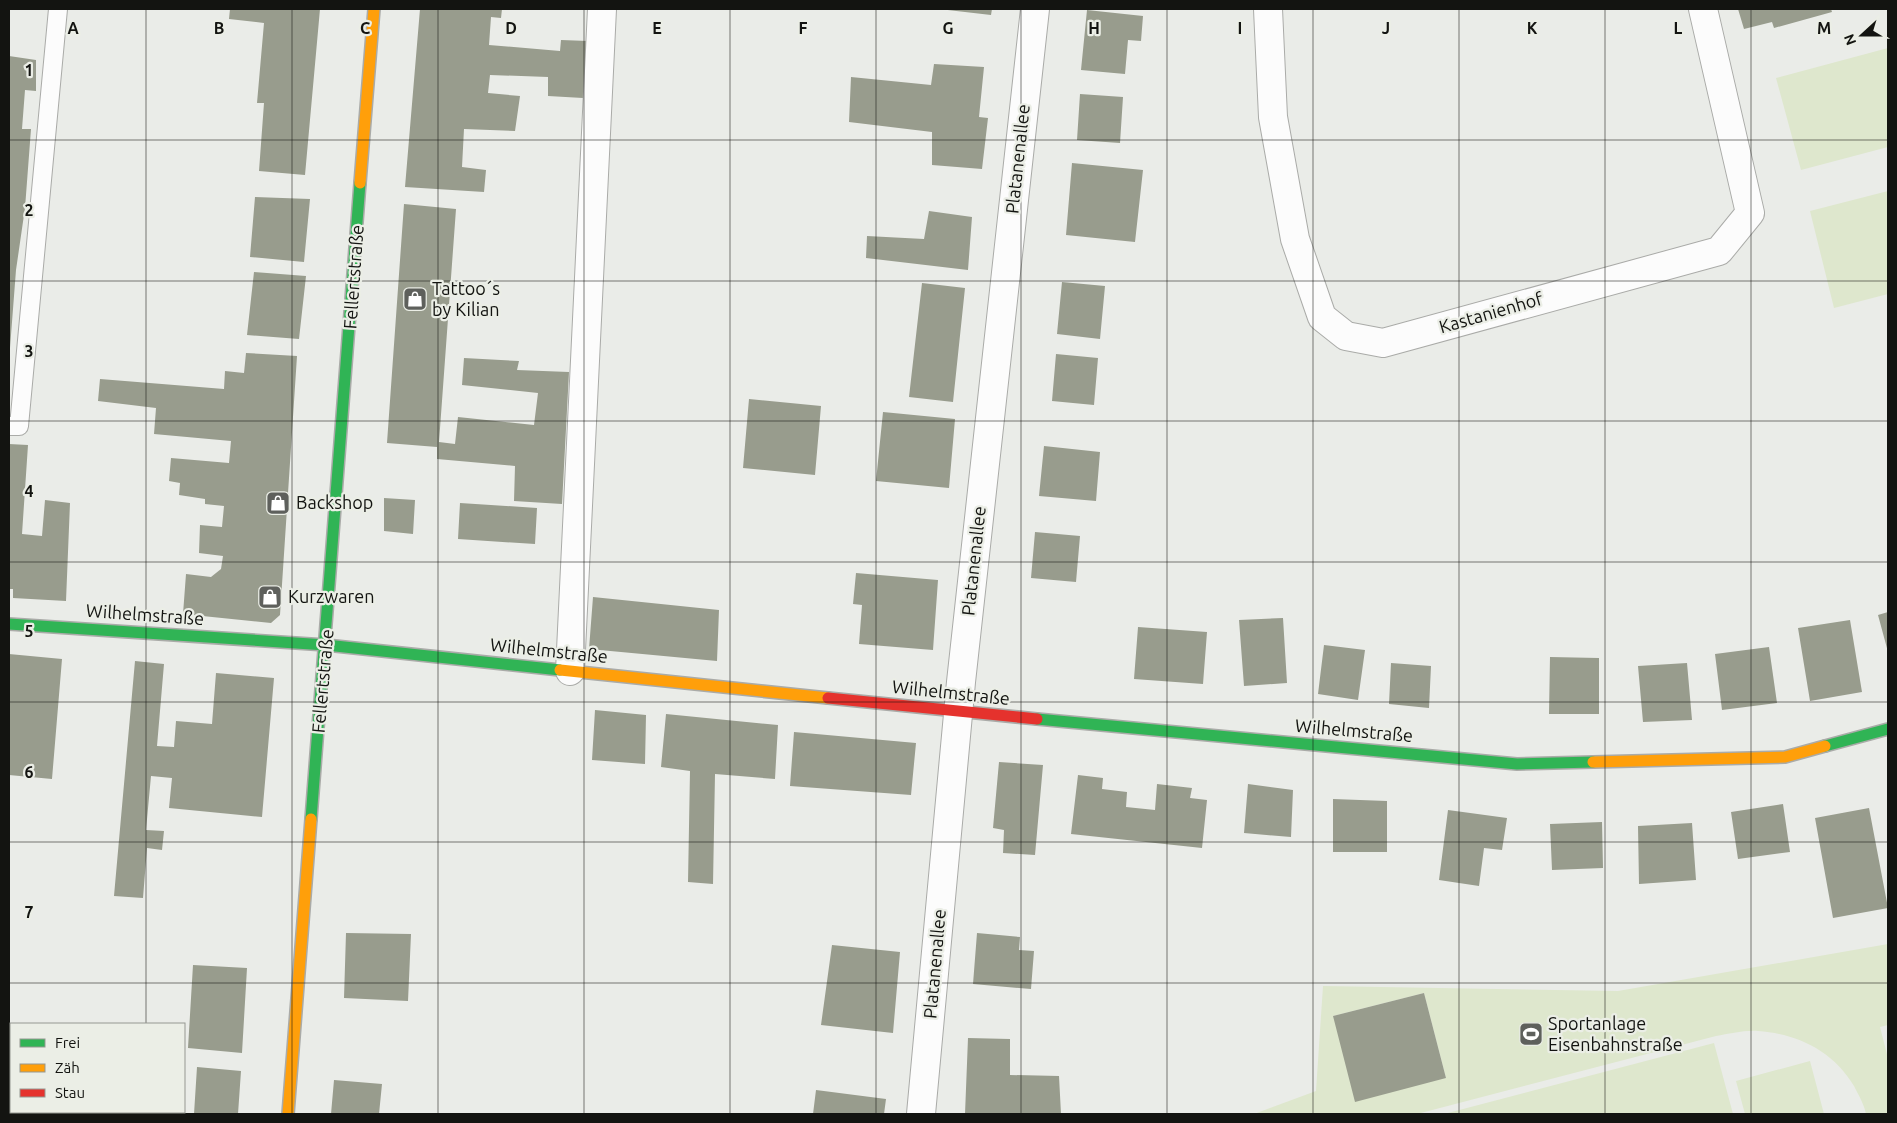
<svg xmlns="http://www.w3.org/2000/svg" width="1897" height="1123" font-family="Ubuntu,sans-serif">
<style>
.green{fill:#dee7cd;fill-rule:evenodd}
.building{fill:#989c8d}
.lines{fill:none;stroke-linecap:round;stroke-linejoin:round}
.lane-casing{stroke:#aaaba8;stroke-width:20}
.street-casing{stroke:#aaaba8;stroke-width:30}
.fast-casing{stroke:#aaaba8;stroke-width:14}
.slow-casing{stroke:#aaaba8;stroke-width:14}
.jam-casing{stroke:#aaaba8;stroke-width:14}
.lane{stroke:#fcfcfc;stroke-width:18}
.street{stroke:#fcfcfc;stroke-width:28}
.fast{stroke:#30b455;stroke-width:11}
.slow{stroke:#ff9f0a;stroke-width:11}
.jam{stroke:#e5322d;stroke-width:11}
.grid{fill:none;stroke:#131411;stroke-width:1;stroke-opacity:0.55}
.labels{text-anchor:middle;stroke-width:4.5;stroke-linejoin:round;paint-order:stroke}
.street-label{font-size:18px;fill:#131411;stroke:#ebeee6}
.poi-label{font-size:18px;fill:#131411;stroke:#ebeee6;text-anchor:start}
.grid-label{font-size:16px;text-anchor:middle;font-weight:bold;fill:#131411;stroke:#ebeee6;stroke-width:4.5;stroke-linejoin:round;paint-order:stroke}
</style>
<rect width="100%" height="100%" fill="#eaece8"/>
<path class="green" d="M1888 48V147L1801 170 1776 78Z
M1888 191V294L1834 308 1810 211Z
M1888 944V1025L1880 1027 1888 1058V1114H1866C1864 1104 1859 1096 1854 1086 1833 1051 1798 1034 1758 1031 1744 1030 1729 1034 1716 1036L1417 1114H1254L1316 1091 1323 986 1618 991ZM1424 993 1446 1078 1333 1016Z
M1714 1043 1733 1114H1444Z
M1810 1061 1824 1114H1745L1736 1081Z"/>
<path class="building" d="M230 9H320L305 175 259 171 264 103H257L264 23 229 19Z
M420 9H502L501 18 491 17 489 45 560 51 561 40 588 41 583 98 548 96V77L490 75 488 93 520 96 515 131 464 129 462 167 486 170 484 192 405 187Z
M939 9H992L991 15Z
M1738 9H1831L1832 12 1774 28 1772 22 1744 29Z
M1087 10 1143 16 1141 41 1128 40 1125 74 1081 70Z
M9 56 36 60V91L25 90 22 129H31L25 208 16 270 10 348Z
M934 64 984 67 979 117 988 118 982 169 932 165V132L849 122 851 77 931 85Z
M1080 94 1123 97 1120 143 1077 140Z
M1072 163 1143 170 1135 242 1066 235Z
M255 197 310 199 304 262 250 257Z
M404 204 456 209 439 442 455 444 458 417 534 425 538 393 462 385 464 358 519 361 517 370 569 372 562 504 514 501 515 466 437 459V447L387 443Z
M929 211 972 217 968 270 866 258 867 236 924 239Z
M254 272 306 276 299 339 247 335Z
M1062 282 1105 286 1100 339 1057 334Z
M922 283 965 288 953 402 909 397Z
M246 353 297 356 280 615 271 623 183 614 186 574 211 577 221 569 223 556 199 553 200 525 222 527 224 506 205 504V499L179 495 180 483 169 481 171 458 229 463 231 441 154 434 156 408 98 401 100 379 224 389 225 371 244 373Z
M1056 354 1098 358 1094 405 1052 401Z
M749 399 821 406 815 475 743 468Z
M883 412 955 419 949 488 876 481Z
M9 444 28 445 22 534 42 536 45 500 70 503 66 601 13 598V589H9Z
M1044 446 1100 452 1096 501 1039 496Z
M384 498 415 500 413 534 384 531Z
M460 503 537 508 535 544 458 539Z
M1035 532 1080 536 1076 582 1031 578Z
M856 573 938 580 933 650 859 644 862 605 853 604Z
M593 597 719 610 717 661 589 649Z
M1888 612V652L1878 615Z
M1283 618 1287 683 1244 686 1239 620Z
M1850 620 1862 692 1810 701 1798 628Z
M1138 627 1207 632 1203 684 1134 679Z
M1324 645 1365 650 1358 700 1318 694Z
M1769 647 1777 703 1722 710 1715 654Z
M9 654 62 659 52 779 9 775Z
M1550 657 1599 658V714H1549Z
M135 661 164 664 157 746 174 747 176 721 212 724 216 673 274 678 262 817 169 808 172 778 151 776 146 830 164 831 162 850 147 848 143 898 114 896Z
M1391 663 1431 666 1429 708 1389 704Z
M1687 663 1692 720 1643 722 1638 666Z
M595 710 646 715 645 764 592 760Z
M666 714 778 725 775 779 715 774 713 884 688 882 690 771 661 767Z
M794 732 916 743 911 795 790 786Z
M999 762 1043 765 1035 855 1003 853 1004 830 993 828Z
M1078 775 1103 778 1102 789 1127 792 1126 807 1155 810 1157 784 1192 788 1190 798 1207 800 1202 848 1071 834Z
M1248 784 1293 790 1291 837 1244 833Z
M1333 799 1387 801V852H1333Z
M1783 804 1790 852 1738 859 1731 812Z
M1869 808 1888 908 1833 918 1815 818Z
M1448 810 1507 818 1502 850 1484 848 1479 886 1439 880Z
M1602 822 1603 868 1552 870 1550 824Z
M1692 823 1696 880 1639 884 1638 826Z
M346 933 411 934 408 1001 344 998Z
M977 933 1020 937 1019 950 1034 951 1031 989 973 984Z
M832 945 900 952 893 1033 821 1025Z
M193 965 247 968 242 1053 188 1048Z
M1424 993 1446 1078 1355 1102 1333 1016Z
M968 1038 1010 1039V1075L1059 1076 1061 1114H965Z
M197 1067 241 1071 238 1114H194Z
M334 1080 382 1084 379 1114H331Z
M816 1090 886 1099 884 1114H813Z"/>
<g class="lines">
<g class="lane-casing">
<path id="lane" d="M9 426H19L58 9"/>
</g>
<g class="street-casing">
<path id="street" d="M1268 9 1273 117 1295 239 1322 317 1346 336 1383 343 1719 251 1750 213 1703 9
M570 671 602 9
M921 1114 961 682 1035 9"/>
</g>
<g class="fast-casing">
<path id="fast" d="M9 624 326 645 560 670
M1037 719 1517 764 1593 762
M1825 746 1888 729
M311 819 360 183"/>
</g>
<g class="slow-casing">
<path id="slow" d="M360 183 374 9
M560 670 828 698
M1593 762 1785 757 1825 746
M288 1114 311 819"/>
</g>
<g class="jam-casing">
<path id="jam" d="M828 698 1037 719"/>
</g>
<use href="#lane" class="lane"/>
<use href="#street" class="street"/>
<use href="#fast" class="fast"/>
<use href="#slow" class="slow"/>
<use href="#jam" class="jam"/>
</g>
<path class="grid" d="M146 9V1024M292 9V1114M438 9V1114M584 9V1114M730 9V1114M876 9V1114M1021 9V1114M1167 9V1114M1313 9V1114M1459 9V1114M1605 9V1114M1751 9V1114M9 140H1888M9 281H1888M9 421H1888M9 562H1888M9 702H1888M9 842H1888M9 983H1888M146 1112V1114"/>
<defs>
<g id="shop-square" transform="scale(1.25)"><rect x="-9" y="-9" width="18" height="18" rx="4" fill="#5e605c" stroke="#ebeee6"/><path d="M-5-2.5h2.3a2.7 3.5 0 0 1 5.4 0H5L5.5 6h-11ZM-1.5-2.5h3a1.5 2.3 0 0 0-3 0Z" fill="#fff"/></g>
<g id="stadium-square" transform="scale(1.25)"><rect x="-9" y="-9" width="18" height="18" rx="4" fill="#5e605c" stroke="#ebeee6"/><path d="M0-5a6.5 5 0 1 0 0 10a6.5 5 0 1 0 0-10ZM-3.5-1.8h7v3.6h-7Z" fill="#fff"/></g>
</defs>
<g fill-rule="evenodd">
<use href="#shop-square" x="415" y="299"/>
<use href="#shop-square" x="278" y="503"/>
<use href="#shop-square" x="270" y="597"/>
<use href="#stadium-square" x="1531" y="1034"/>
</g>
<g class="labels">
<g class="street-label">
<text transform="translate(1018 159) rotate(-84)" y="6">Platanenallee</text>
<text transform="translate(354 277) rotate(-86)" y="6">Fellertstraße</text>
<text transform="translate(1491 313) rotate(-16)" y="6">Kastanienhof</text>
<text transform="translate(974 561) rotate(-84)" y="6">Platanenallee</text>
<text transform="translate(145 615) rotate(4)" y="6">Wilhelmstraße</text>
<text transform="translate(549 651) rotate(6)" y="6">Wilhelmstraße</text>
<text transform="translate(323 681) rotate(-85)" y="6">Fellertstraße</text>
<text transform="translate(951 693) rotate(6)" y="6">Wilhelmstraße</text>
<text transform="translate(1354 731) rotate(5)" y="6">Wilhelmstraße</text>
<text transform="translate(935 964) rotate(-85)" y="6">Platanenallee</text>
</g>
<g class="poi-label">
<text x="432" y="295">Tattoo´s<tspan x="432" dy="21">by Kilian</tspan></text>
<text x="296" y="509">Backshop</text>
<text x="288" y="603">Kurzwaren</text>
<text x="1548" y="1030">Sportanlage<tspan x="1548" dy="21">Eisenbahnstraße</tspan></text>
</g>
</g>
<g class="grid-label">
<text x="73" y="34">A</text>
<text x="219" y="34">B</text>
<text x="365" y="34">C</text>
<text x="511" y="34">D</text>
<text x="657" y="34">E</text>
<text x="803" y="34">F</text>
<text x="948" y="34">G</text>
<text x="1094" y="34">H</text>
<text x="1240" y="34">I</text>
<text x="1386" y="34">J</text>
<text x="1532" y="34">K</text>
<text x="1678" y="34">L</text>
<text x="1824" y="34">M</text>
<text x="29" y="76">1</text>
<text x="29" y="216">2</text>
<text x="29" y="357">3</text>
<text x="29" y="497">4</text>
<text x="29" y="637">5</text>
<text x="29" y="778">6</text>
<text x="29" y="918">7</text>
</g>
<rect width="1897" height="1123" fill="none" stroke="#131411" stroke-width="20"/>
<rect x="10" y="1023" width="175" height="90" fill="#ebeee6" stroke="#959791"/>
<rect x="20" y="1039" width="25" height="8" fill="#30b455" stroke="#959791"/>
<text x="55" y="1048" font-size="15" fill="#131411">Frei</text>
<rect x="20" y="1064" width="25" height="8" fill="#ff9f0a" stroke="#959791"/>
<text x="55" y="1073" font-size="15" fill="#131411">Zäh</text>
<rect x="20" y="1089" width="25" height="8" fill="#e5322d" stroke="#959791"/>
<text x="55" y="1098" font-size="15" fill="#131411">Stau</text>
<g transform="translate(1862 35) rotate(249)" stroke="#ebeee6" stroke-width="4" paint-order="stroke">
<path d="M0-4L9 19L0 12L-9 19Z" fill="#131411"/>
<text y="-8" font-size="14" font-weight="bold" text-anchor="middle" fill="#131411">N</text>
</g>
</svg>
